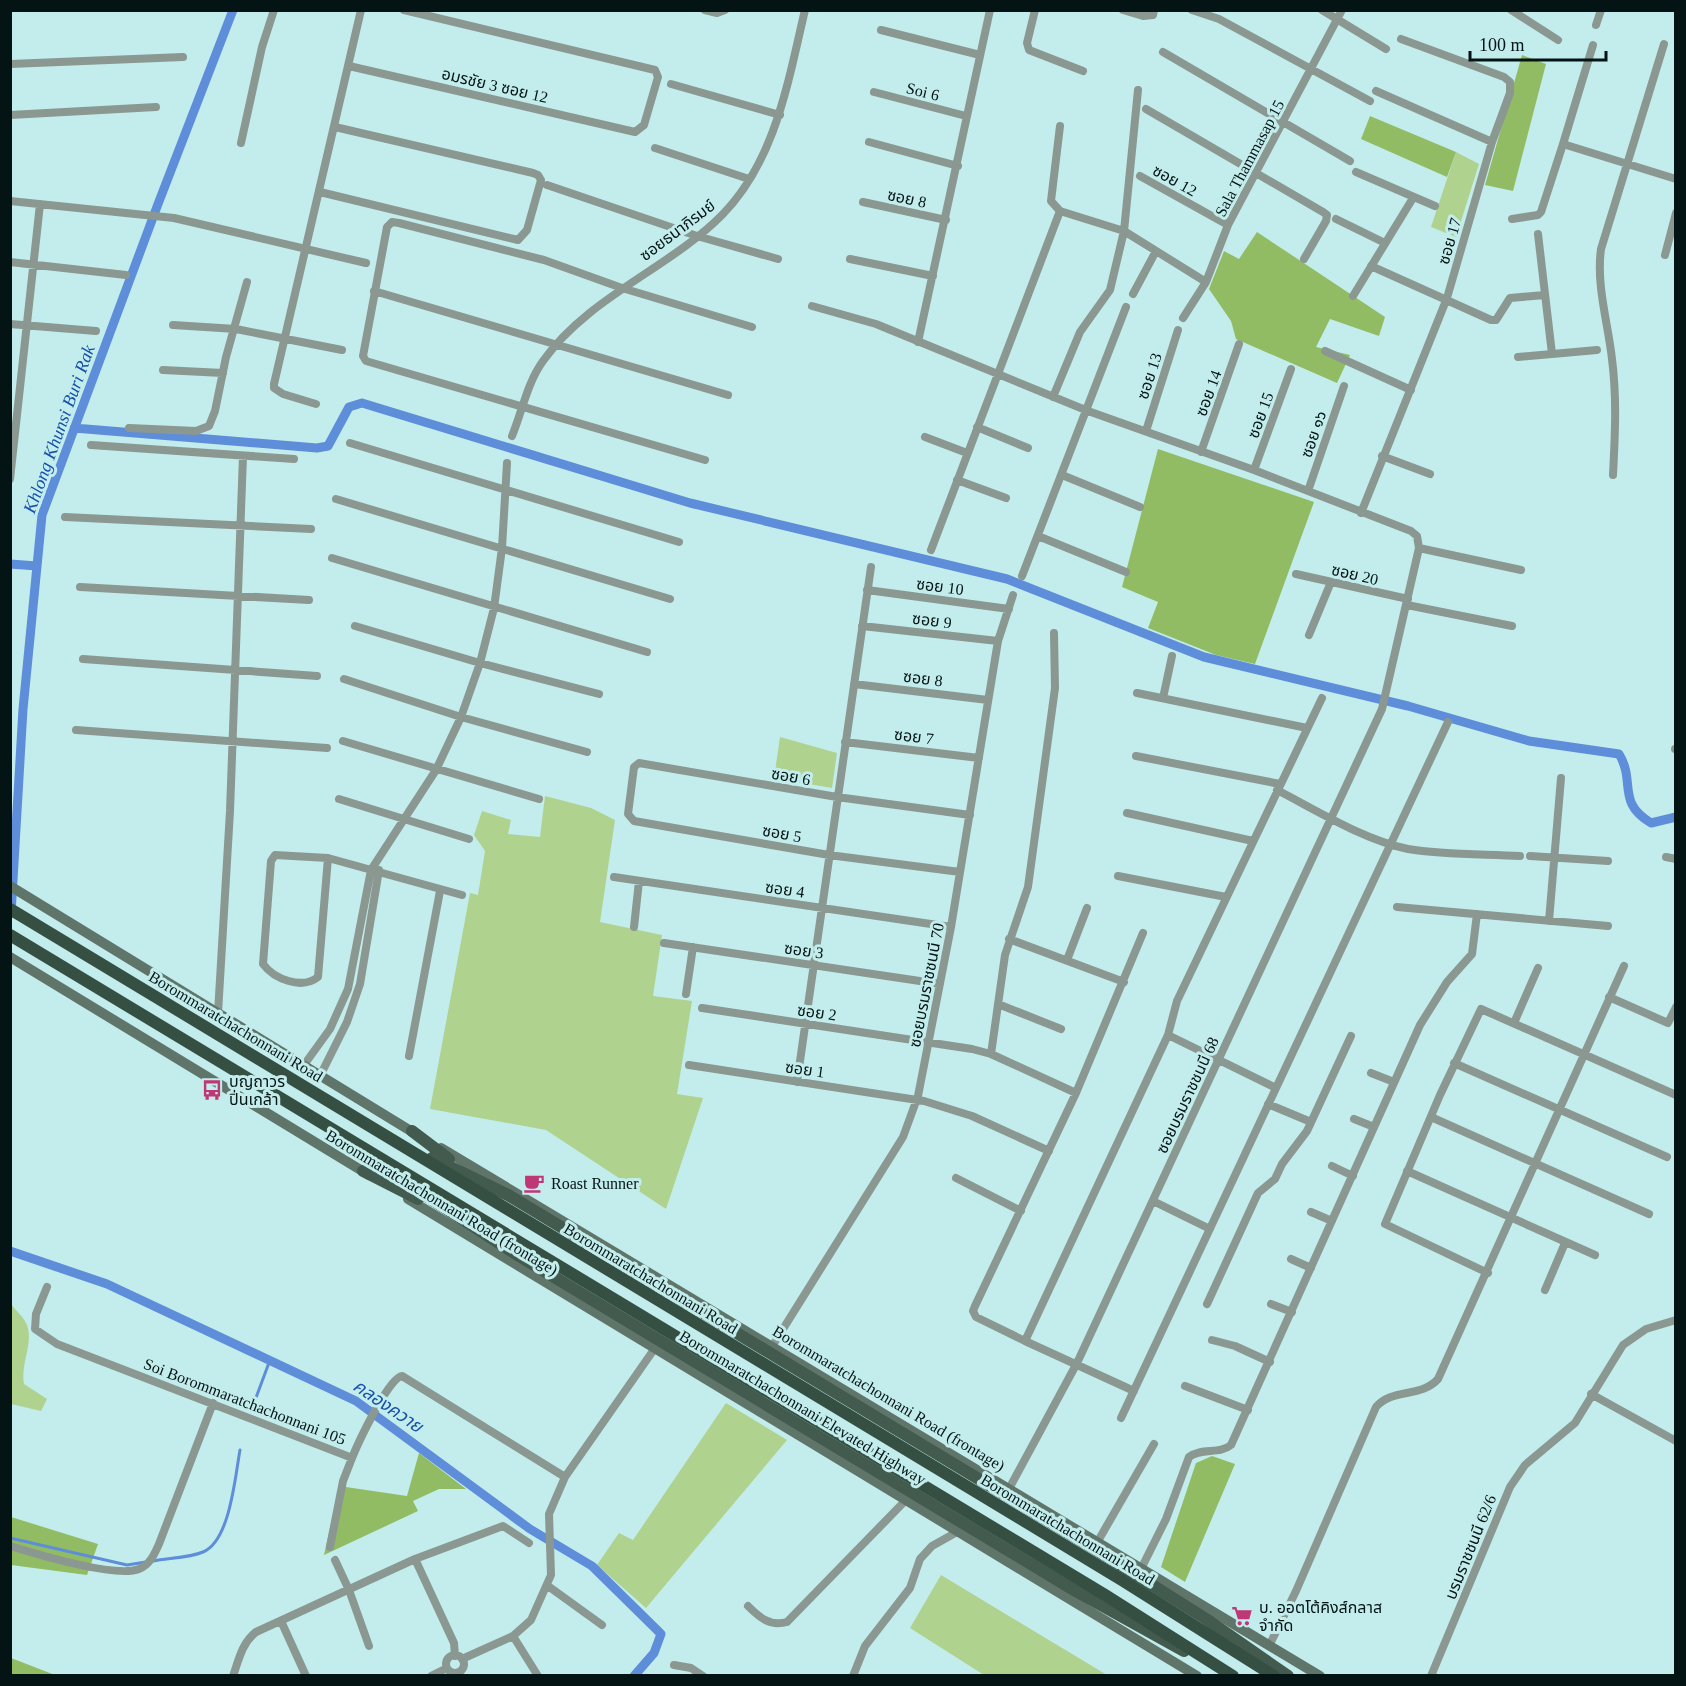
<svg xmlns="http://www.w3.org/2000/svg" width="1686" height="1686" font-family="'Times New Roman','Noto Sans Thai',serif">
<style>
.green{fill:#afd28f}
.forest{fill:#91bc63}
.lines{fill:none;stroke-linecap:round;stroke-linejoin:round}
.stream{stroke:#5e8dda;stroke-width:3}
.canal{stroke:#5e8dda;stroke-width:9}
.minor{stroke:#8a9891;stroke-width:8}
.secondary{stroke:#60756a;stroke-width:10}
.primary{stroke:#425b4e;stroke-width:12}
.trunk{stroke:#355042;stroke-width:12}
.labels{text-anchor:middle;stroke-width:6;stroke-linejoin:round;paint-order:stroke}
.street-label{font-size:16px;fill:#041313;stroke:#c2edec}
.poi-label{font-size:16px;fill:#041313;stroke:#c2edec;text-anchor:start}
.water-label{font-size:18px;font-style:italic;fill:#1650aa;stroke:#c2edec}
</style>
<rect width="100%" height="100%" fill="#c2edec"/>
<path class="green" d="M1456 152 1479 164 1456 237 1431 227Z
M780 737 837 753 832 788 774 778Z
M545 796 591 808 615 820 600 922 662 935 653 996 692 1001 677 1094 703 1098 666 1209 546 1130 430 1109 470 893 478 895 485 851 474 835 482 811 511 820 508 834 540 837Z
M11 1304C15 1310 23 1316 26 1323 35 1341 20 1364 24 1384L47 1399 41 1411 11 1404Z
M726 1403 787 1440 646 1608 597 1565 619 1533 633 1540Z
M941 1575 1107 1675H984L910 1628Z"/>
<path class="forest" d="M1522 55 1546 64 1513 191 1485 185Z
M1370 116 1456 152 1447 177 1361 139Z
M1257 232 1385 317 1379 336 1330 319 1316 347 1350 355 1337 383 1236 339 1231 321 1209 289 1224 251 1239 259Z
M1158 449 1314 502 1255 664 1216 655 1148 628 1158 602 1122 587Z
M419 1453 466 1489H439L413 1501 418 1511 324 1555 339 1486 407 1496Z
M1212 1456 1235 1464 1185 1582 1161 1567 1196 1463Z
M11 1517 98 1544 87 1575 11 1565Z
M11 1658 55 1675H11Z"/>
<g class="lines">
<path class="stream" d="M251 1411 270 1360
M10 1538 127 1565 146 1562
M153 1561C168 1558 189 1558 203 1552 230 1541 235 1477 240 1450"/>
<path class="canal" d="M74 428 317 448 328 446 349 407 362 403 690 503 1007 579 1204 657 1408 706 1529 741 1619 754C1636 782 1616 802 1651 823L1676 817
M10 564 37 566
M11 914 23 709 42 515 158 204 233 10
M10 1251 107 1284 356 1401 530 1529 592 1566 654 1627 661 1634 654 1653 634 1676"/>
<path class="minor" d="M705 10 717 13 725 10
M1035 10 1027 43 1029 50 1083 71
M1123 10 1143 16 1153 15 1154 10
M1192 10 1219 19 1370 101
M1322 10 1386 49
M1511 10 1558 40
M1596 25 1601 10
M881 30 980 55
M1593 45 1563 144 1676 179
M1163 52 1350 161
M10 64 183 57
M349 66 635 132 644 125 658 77 655 70 404 10
M671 84 780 115
M1376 91 1492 142
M874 92 966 116
M1146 109 1323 212 1327 215 1326 221 1304 259
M10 115 156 107
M1060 126 1051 201 1060 211
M869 142 958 166
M241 143 262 47 274 10
M655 148 749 179
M1356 172 1435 206
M1140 176 1228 225
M547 185 697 236 778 259
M320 192 518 240 527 230 541 180 538 175 533 173 335 127
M10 201 174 218 366 263
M863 202 946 220
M1336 219 1385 243
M1512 219 1538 215 1541 212 1563 144
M1538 234 1552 354
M1665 255 1676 213
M850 259 933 276
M10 262 126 275
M1371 266 1491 320H1496L1510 298 1545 295
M374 291 728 395
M1133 294 1156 251
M1353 296 1413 198
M812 306 876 324 1088 411 1254 470 1411 531 1417 536 1419 548 1382 709 1077 1363 1010 1487
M1183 318 1206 282 1228 225 1342 10
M10 324 96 331
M173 325 236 329 342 350
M918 342 990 10
M1325 351 1411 390
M1518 357 1597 350
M163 370 223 373
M1053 397 1080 332 1110 290 1124 231 1206 282
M316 404 283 394 274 388V384L361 10
M977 427 1028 448
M129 428 196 431 209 426 215 411 226 357 247 282
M1146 431 1178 330
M512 436C522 412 527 383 543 361 588 297 670 268 722 215 776 160 788 81 805 10
M925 437 967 453
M350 443 679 542
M91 445 294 459
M1201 452 1239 344
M1382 456 1430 474
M705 460 366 361 363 356 387 227 392 222 399 223 544 260 622 288 752 327
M1254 470 1291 369
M1062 475 1140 507
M1613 475C1615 436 1617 398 1612 359 1608 323 1596 285 1601 249L1664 44
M10 479 40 204
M957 480 1006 498
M1308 491 1344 386
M336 499 670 599
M1361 513 1447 298 1492 142 1510 93V82L1504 77 1401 39
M65 517 311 529
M1038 536 1126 572
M1419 548 1521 570
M931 550 1060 211 1124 231 1138 90
M332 558 647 652
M1296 574 1408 599
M1022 576 1126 307
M80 587 309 600
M867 590 1009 609
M1407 605 1512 626
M355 626 480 663 599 694
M862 626 998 641
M1309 635 1331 582
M83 659 317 676
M344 679 461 717 587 752
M854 684 988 700
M1137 693 1307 728
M1163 698 1172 656
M76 730 327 748
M343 741 539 799
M845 742 979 758
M1675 749H1676
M1136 756 1280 784
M1277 790C1316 810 1364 840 1408 849 1444 855 1483 854 1520 856
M339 799 469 839
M1127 813 1253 841
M1530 856 1608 861
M1666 857 1676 859
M328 858 318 977C302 990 274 979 263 964L271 861 275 855 328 858 462 895
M960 872 829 855 634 821 628 814 634 767 639 763 837 797 970 815
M1118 876 1226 897
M614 877 951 927
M1397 907 1608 926
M1549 921 1561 778
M634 927 639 881
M1009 939 1124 982
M664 943 940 984
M1067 960 1087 908
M686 994 693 947
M1609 997 1668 1023 1676 1007
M998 1004 1061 1029
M702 1008 972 1049 991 1054 1076 1093
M218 1013 230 811 243 456
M1514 1023 1538 968
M1168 1035 1276 1088
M991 1054 1005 955 1028 887 1055 688 1054 633
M409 1056 440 891
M1454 1063 1667 1157
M304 1065 330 1029 348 989 371 870 436 770 461 717 480 663 494 608 502 548 507 463
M689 1065 924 1101 972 1116 1049 1151
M1371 1073 1394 1082
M320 1076 347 1022 360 984 379 870
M797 1082 871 567
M1268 1104 1311 1122
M1431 1117 1649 1214
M1354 1119 1374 1127
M1332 1166 1353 1176
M1407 1171 1595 1255
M956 1178 1021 1211
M1153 1201 1210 1229
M1311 1212 1332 1221
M1291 1259 1311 1268
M1488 1273 1385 1224 1440 1095 1481 1009 1676 1095
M47 1287 36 1314 35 1329 57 1344 342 1454 352 1458C358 1443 389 1377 402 1376L565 1477
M1545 1290 1565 1243
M1207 1304 1258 1193 1275 1179 1282 1164 1307 1131 1351 1036
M1271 1304 1292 1312
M1212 1340 1235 1346 1270 1362
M1025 1341 976 1317 973 1311 975 1306 1076 1093 1143 933
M773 1345 903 1137 918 1096 951 927 998 641 1013 595
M1185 1386 1248 1410
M1134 1391 1025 1341 1168 1035 1177 1001 1322 698
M1591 1394 1676 1441
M1121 1418 1448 722
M1098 1541 1154 1444
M10 1546C36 1554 116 1578 139 1569 150 1565 155 1553 159 1544L213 1403
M330 1547 343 1481 352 1458
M415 1559 454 1643 455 1656
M335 1560 349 1590 369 1646
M1142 1567 1166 1519 1189 1457C1202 1447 1219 1455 1231 1445L1420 1025 1447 982 1472 954 1477 914
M548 1586 602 1625
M748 1606C759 1617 770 1627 787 1622L905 1501
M281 1621 306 1676
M513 1636 538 1676
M1270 1644 1296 1591 1376 1407C1392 1388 1421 1398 1438 1379L1624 966
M446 1664a9 9 0 1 1 18 0a9 9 0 1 1-18 0Z
M462 1659 513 1636 531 1620 551 1575 549 1514 565 1477 655 1348
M674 1665 691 1668 703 1676
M233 1676C239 1659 242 1643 256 1632L415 1559 503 1526 529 1543
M431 1676 447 1668
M853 1676 865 1646 910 1588 920 1559 932 1546 957 1532
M1431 1676 1510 1487 1525 1465 1575 1423 1623 1345 1646 1329 1676 1320"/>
<path class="secondary" d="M10 886 419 1136
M10 957 369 1175
M441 1148 1320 1676
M408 1199 1197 1676"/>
<path class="primary" d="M412 1131 449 1159
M432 1158 508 1195 1098 1551 1206 1619 1288 1676
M379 1161 400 1179 516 1254 1074 1590 1184 1651
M363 1171 418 1199"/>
<path class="trunk" d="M10 909 1122 1580 1274 1676
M10 935 1105 1595 1233 1676"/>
</g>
<defs>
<g id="bus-bare" transform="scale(1.62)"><path d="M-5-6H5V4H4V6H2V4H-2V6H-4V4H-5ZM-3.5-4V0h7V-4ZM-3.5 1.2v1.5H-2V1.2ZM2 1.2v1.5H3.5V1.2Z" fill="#bf3775" stroke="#c2edec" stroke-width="2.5" paint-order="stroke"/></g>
<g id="cafe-bare" transform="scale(1.62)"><path d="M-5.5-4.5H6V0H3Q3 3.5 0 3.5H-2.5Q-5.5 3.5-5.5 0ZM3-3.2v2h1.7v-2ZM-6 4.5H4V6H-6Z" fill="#bf3775" stroke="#c2edec" stroke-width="2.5" paint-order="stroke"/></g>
<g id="supermarket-bare" transform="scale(1.62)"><path d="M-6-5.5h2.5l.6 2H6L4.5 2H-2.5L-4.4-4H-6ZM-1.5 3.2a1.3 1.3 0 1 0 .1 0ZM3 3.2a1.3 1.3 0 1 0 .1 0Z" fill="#bf3775" stroke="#c2edec" stroke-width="2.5" paint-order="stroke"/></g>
</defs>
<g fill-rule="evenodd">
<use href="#bus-bare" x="212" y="1090"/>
<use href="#cafe-bare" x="534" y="1183"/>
<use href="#supermarket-bare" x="1242" y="1616"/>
</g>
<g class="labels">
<g class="street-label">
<text transform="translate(495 85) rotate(13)" y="6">อมรชัย 3 ซอย 12</text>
<text transform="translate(923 91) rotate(14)" y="6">Soi 6</text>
<text transform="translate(1249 158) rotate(-62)" y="6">Sala Thammasap 15</text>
<text transform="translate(1175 180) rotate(29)" y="6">ซอย 12</text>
<text transform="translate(907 198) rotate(12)" y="6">ซอย 8</text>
<text transform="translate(677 230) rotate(-37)" y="6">ซอยธนาภิรมย์</text>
<text transform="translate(1449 241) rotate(-74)" y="6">ซอย 17</text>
<text transform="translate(1149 376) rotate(-72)" y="6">ซอย 13</text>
<text transform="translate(1208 393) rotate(-70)" y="6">ซอย 14</text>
<text transform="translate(1260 415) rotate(-70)" y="6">ซอย 15</text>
<text transform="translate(1313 434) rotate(-71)" y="6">ซอย ๑๖</text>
<text transform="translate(1355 574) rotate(13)" y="6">ซอย 20</text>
<text transform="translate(940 586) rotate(7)" y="6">ซอย 10</text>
<text transform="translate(932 620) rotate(7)" y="6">ซอย 9</text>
<text transform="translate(923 678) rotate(7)" y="6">ซอย 8</text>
<text transform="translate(914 736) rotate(7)" y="6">ซอย 7</text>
<text transform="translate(791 776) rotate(10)" y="6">ซอย 6</text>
<text transform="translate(782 833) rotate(10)" y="6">ซอย 5</text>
<text transform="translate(785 889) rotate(8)" y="6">ซอย 4</text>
<text transform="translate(804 950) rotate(8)" y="6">ซอย 3</text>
<text transform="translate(926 985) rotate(-79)" y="6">ซอยบรมราชชนนี 70</text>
<text transform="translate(817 1012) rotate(8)" y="6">ซอย 2</text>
<text transform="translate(236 1026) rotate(31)" y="6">Borommaratchachonnani Road</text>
<text transform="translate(805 1069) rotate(8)" y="6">ซอย 1</text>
<text transform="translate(1187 1095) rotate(-65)" y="6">ซอยบรมราชชนนี 68</text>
<text transform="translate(442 1202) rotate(31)" y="6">Borommaratchachonnani Road (frontage)</text>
<text transform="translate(651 1278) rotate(31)" y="6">Borommaratchachonnani Road</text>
<text transform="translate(889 1398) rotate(31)" y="6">Borommaratchachonnani Road (frontage)</text>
<text transform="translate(245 1401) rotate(21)" y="6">Soi Borommaratchachonnani 105</text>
<text transform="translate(803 1407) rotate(31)" y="6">Borommaratchachonnani Elevated Highway</text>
<text transform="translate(1068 1529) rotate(31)" y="6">Borommaratchachonnani Road</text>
<text transform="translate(1470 1547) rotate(-68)" y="6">บรมราชชนนี 62/6</text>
</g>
<g class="poi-label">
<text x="229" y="1087">บุญถาวร<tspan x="229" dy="18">ปิ่นเกล้า</tspan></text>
<text x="551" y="1189">Roast Runner</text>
<text x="1259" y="1613">บ. ออตโต้คิงส์กลาส<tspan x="1259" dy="18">จำกัด</tspan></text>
</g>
<g class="water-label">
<text transform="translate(59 429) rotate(-70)" y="6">Khlong Khunsi Buri Rak</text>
<text transform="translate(388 1406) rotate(34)" y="6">คลองควาย</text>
</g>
</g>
<rect width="1686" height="1686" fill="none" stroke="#041313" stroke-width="24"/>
<path d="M1470 51v9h136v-9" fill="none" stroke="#041313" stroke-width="3"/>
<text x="1479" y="51" font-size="18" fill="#041313" stroke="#c2edec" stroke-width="4.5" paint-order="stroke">100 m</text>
</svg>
